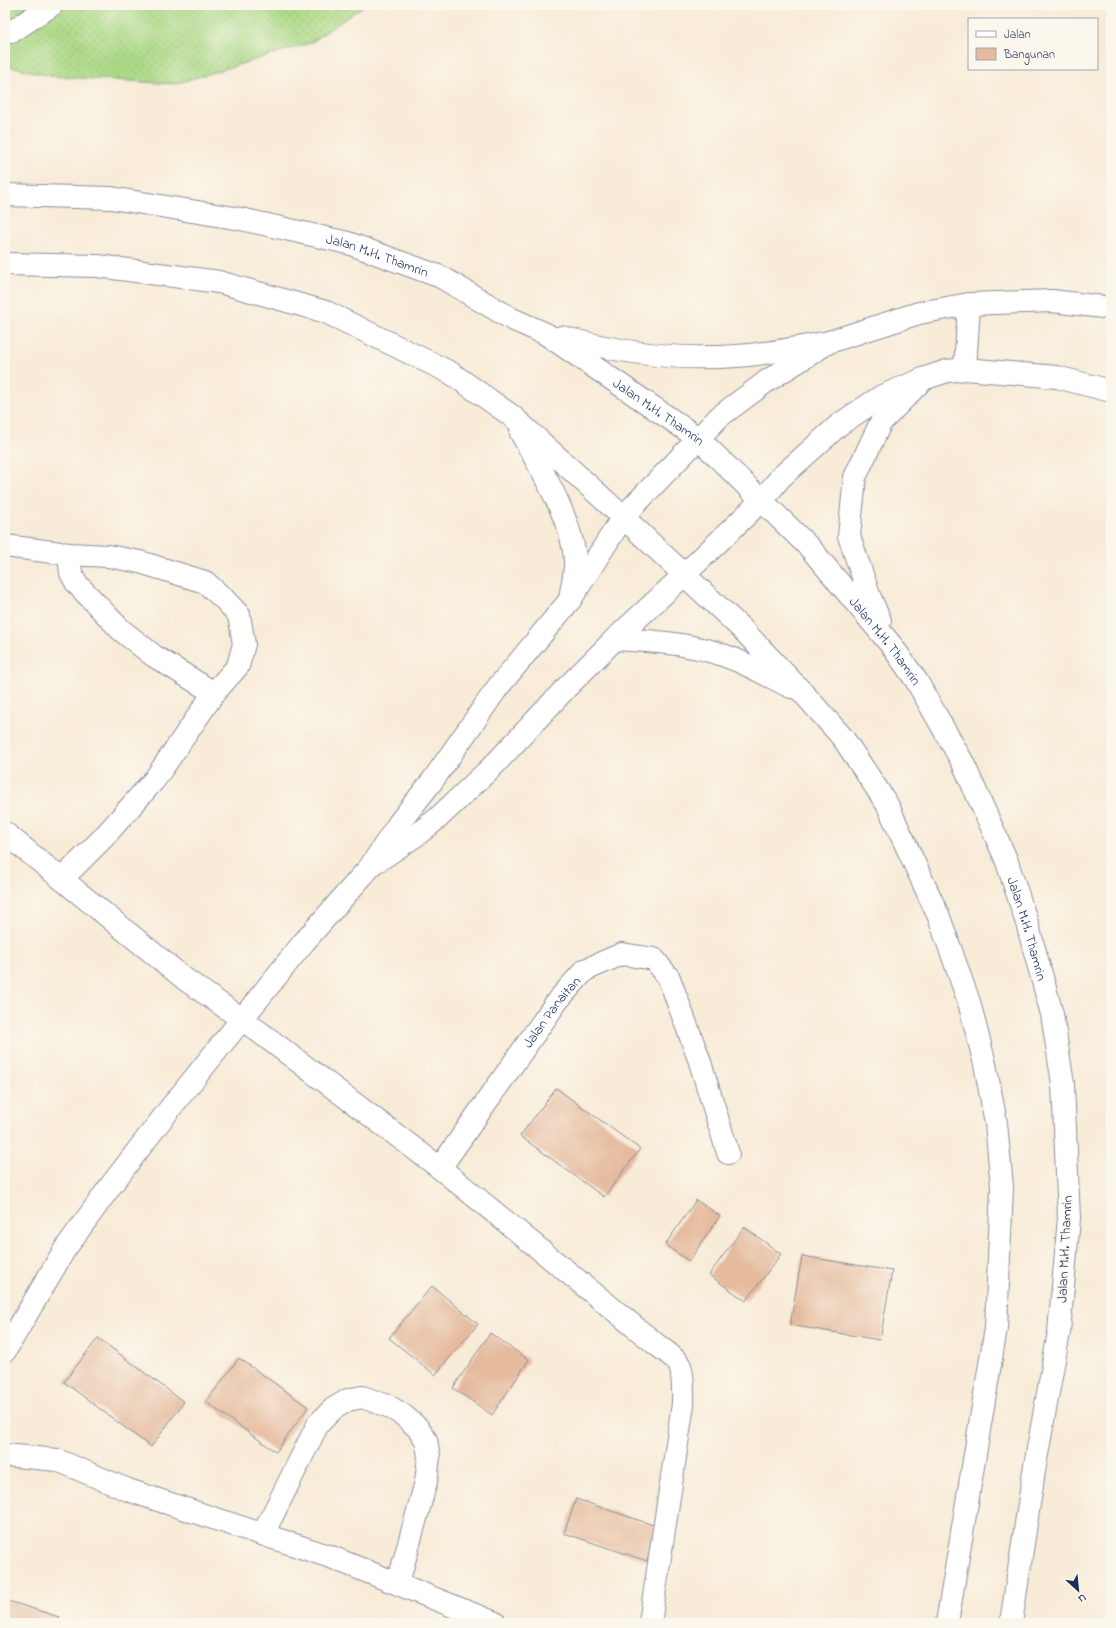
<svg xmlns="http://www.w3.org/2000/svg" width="1116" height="1628" font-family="'Indie Flower',sans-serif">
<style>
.grass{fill:url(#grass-dots);stroke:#648472}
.building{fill:#e5ba9d}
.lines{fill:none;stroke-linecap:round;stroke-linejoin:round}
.minor-casing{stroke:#8a8d9a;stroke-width:24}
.major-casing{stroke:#8a8d9a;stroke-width:24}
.minor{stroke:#fff;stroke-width:22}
.major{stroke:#fff;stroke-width:22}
.labels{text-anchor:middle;stroke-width:3;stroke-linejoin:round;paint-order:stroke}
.street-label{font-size:14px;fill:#1b2f5e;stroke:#fbf7ec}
</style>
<defs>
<pattern id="grass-dots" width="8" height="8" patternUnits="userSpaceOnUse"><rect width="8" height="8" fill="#acd986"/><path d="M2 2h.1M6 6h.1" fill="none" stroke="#93bb76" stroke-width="1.8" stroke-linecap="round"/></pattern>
</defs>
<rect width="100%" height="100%" fill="#fbf7ec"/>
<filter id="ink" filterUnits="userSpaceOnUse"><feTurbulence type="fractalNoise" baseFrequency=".025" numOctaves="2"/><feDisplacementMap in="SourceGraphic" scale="8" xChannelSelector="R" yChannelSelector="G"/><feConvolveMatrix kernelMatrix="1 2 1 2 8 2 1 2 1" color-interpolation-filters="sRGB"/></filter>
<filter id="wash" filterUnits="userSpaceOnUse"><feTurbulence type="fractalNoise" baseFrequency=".012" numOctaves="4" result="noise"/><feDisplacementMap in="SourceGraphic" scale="16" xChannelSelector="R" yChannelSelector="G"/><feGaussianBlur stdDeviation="0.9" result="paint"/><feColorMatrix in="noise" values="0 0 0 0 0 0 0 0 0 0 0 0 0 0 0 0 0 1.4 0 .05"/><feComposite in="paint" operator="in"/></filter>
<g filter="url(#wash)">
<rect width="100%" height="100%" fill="#f8ebd7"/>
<path class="grass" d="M5 5H365L310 43 175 84 50 76 5 65Z"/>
<g id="blocks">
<path class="building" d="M556 1088 640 1149 604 1197 520 1136Z
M696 1200 720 1216 689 1261 665 1245Z
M744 1227 781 1254 746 1301 709 1275Z
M802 1256 892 1271 880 1340 790 1325Z
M432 1286 478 1324 435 1375 389 1338Z
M490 1333 529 1360 492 1415 453 1388Z
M98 1338 184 1402 151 1447 64 1382Z
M239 1358 308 1407 276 1452 206 1402Z
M576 1499 659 1527 647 1561 564 1533Z
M5 1600 59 1617 57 1623H5Z"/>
</g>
</g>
<g filter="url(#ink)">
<use href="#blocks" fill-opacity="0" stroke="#8a8d9a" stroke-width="1"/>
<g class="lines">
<g class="minor-casing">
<g id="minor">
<path d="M5 30 11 32 52 5"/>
<path d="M965 369 969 304"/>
<path d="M5 546 69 554 108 556 140 562 205 582 224 599 239 615 244 644 238 666 214 693 155 779 103 838 62 879"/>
<path d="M69 554 71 573 77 584 121 630 154 656 214 693"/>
<path d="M5 833 186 980 242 1019 440 1168 657 1345C664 1350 676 1358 680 1366 684 1377 683 1392 683 1404L650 1623"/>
<path d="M379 860 418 834 438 818 494 765 565 689 615 639 684 575 762 500 781 477 840 424 882 396 923 379 947 371 965 369 1057 377 1111 391"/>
<path id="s1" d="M440 1168 558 1000 585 970 622 954 654 959 669 978 699 1059 728 1153"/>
<path d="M5 1351 65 1249 112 1184 168 1111 304 942 370 867 399 823 433 780 498 687 570 600 623 517 719 417 767 381 829 342 919 313 969 304 1052 301 1111 308"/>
<path d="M5 1455 57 1460 128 1490 331 1557 495 1623"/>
<path d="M263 1534 318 1424 333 1409 348 1400 362 1397 388 1406 403 1415 418 1428 426 1440 429 1456 426 1482 398 1583"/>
</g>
</g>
<g class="major-casing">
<g id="major">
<path id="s2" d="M5 195 111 198 241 219 348 243 441 277 512 319 546 334 698 438 810 548 892 646 916 680 963 763 1006 859 1027 923 1052 1014 1063 1084 1069 1218 1059 1332 1034 1471 1011 1623"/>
<path d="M5 264 98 266 219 282 326 312 451 373 512 416 623 517 743 630 804 694 843 738 887 804 939 917 969 1002 985 1064 996 1123 1002 1187 996 1328 947 1623"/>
<path d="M561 337C618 352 677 361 736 356 767 354 798 348 829 342"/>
<path d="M521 433C540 467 573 522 575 560 576 573 571 588 570 600"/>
<path d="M880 621 869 595 849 536 855 477 881 422 923 379"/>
<path d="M615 639C645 641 676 642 706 650 736 657 764 674 791 687"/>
</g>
</g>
<use href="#minor" class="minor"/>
<use href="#major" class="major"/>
</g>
</g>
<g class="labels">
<g class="street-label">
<text dy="5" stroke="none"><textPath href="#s2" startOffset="379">Jalan M.H. Thamrin</textPath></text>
<text dy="5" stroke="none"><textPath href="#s2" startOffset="703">Jalan M.H. Thamrin</textPath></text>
<text dy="5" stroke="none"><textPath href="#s2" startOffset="1027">Jalan M.H. Thamrin</textPath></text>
<text dy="5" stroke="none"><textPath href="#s2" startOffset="1350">Jalan M.H. Thamrin</textPath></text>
<text dy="5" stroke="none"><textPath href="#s1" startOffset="192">Jalan Panaitan</textPath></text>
<text transform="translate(1064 1249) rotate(-87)" y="5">Jalan M.H. Thamrin</text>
</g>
</g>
<rect width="1116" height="1628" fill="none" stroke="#fbf7ec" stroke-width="20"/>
<rect x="968" y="18" width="130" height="52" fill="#fbf7ec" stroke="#a1a7b3"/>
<rect x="976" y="31" width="20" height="6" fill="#ffffff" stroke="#a1a7b3"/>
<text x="1004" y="38" font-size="12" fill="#1b2f5e">Jalan</text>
<rect x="976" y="48" width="20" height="12" fill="#e5ba9d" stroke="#a1a7b3"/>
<text x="1004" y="58" font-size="12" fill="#1b2f5e">Bangunan</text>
<g transform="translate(1078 1590) rotate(153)" stroke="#fbf7ec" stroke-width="3" paint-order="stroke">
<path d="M0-3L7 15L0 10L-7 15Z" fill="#1b2f5e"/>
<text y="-6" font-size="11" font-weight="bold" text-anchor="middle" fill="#1b2f5e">U</text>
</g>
</svg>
